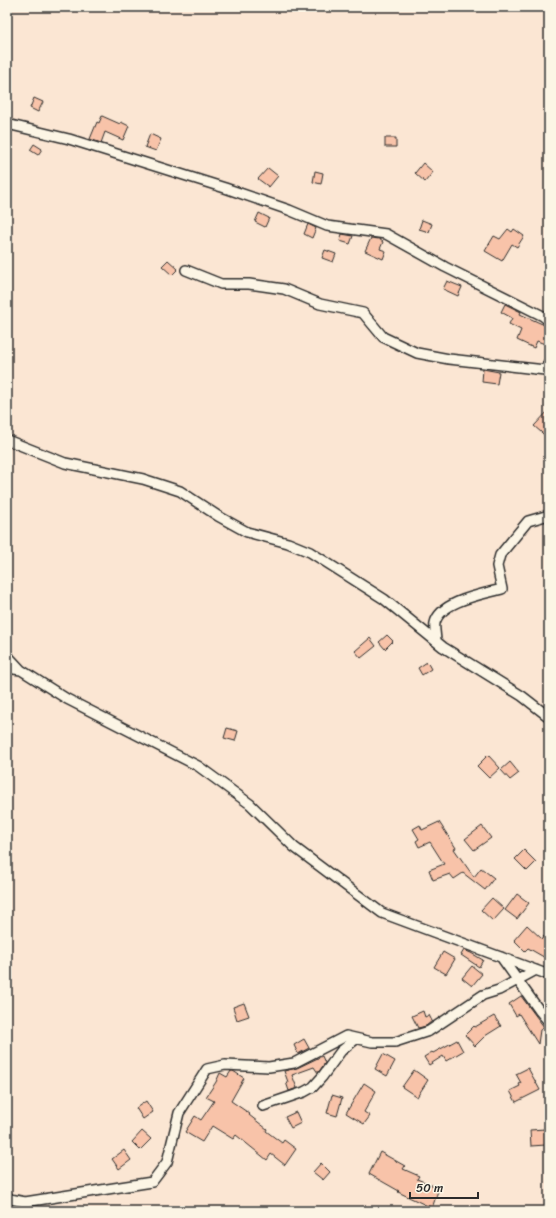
<svg xmlns="http://www.w3.org/2000/svg" width="556" height="1218" font-family="Sriracha,sans-serif">
<style>
.building{fill:#f8c3a9;stroke:#2b2b2b}
.lines{fill:none;stroke-linecap:round;stroke-linejoin:round}
.minor-casing{stroke:#2b2b2b;stroke-width:12}
.minor{stroke:#fcf5e5;stroke-width:9}
</style>
<rect width="100%" height="100%" fill="#fbe6d3"/>
<filter id="ink" filterUnits="userSpaceOnUse"><feTurbulence type="fractalNoise" baseFrequency=".025" numOctaves="2"/><feDisplacementMap in="SourceGraphic" scale="8" xChannelSelector="R" yChannelSelector="G"/><feConvolveMatrix kernelMatrix="1 2 1 2 8 2 1 2 1" color-interpolation-filters="sRGB"/></filter>
<g filter="url(#ink)">
<path class="building" d="M34 98 43 102 38 112 30 108Z
M102 116 120 124 121 122 129 126 123 140 105 132 101 143 90 139 97 122 99 123Z
M150 134 161 139 156 151 145 147Z
M385 138H396V147H385Z
M34 144 42 149 38 155 30 150Z
M423 163 433 172 425 182 415 173Z
M268 168 278 176 269 187 258 179Z
M315 171 323 173 321 184 313 182Z
M259 213 269 218 265 227 255 222Z
M422 220 432 224 429 232 419 229Z
M308 224 316 228 312 238 304 234Z
M508 229 512 232 514 229 524 236 517 247 512 244 502 261 485 251 494 236 500 239Z
M342 234 353 236 350 244 340 241Z
M371 238 379 239 383 242 380 249 386 251 383 259 365 251Z
M325 250 336 254 333 262 322 258Z
M168 260 178 269 172 275 162 266Z
M447 281 462 287 458 296 443 289Z
M505 304 521 312 520 314 549 327V334L545 344 537 341 534 348 517 340 521 330 509 324 512 318 501 312Z
M483 369 499 372 497 384 482 382Z
M549 410V439L534 426Z
M387 635 393 641 385 649 379 642Z
M370 638 376 646 361 658 355 651Z
M427 662 431 669 422 675 418 668Z
M227 728 238 731 235 741 224 738Z
M488 755 500 768 489 778 477 766Z
M510 762 519 773 510 780 501 770Z
M439 822 456 848 454 849 474 877 481 868 494 878 485 890 463 873 454 879 450 874 433 880 429 870 444 864 430 842 419 847 416 841 419 839 413 829 420 825 422 830Z
M482 826 491 838 474 850 465 839Z
M524 850 536 862 527 871 515 859Z
M517 894 529 903 517 919 505 910Z
M492 898 504 909 493 921 481 910Z
M527 925 542 939 544 936 549 939V960L528 948 525 951 514 940Z
M464 950 471 953 483 960 479 967 461 955Z
M443 952 455 959 446 974 434 967Z
M472 966 482 974 472 986 462 978Z
M521 996 544 1027 540 1030 538 1044 519 1014 516 1016 509 1004Z
M244 1003 249 1016 237 1020 233 1007Z
M423 1011 425 1017 429 1015 432 1021 426 1026 418 1028 412 1016Z
M494 1016 501 1026 485 1036 475 1046 465 1035 474 1026 475 1027Z
M304 1039 309 1048 298 1054 294 1045Z
M457 1040 463 1051 446 1061 443 1056 429 1065 424 1057 432 1052 433 1053Z
M383 1054 395 1061 387 1076 375 1069Z
M322 1056 325 1063 318 1073 314 1067 292 1075 297 1088 289 1091 286 1082H288L284 1071 297 1068Z
M528 1068 540 1090 516 1102 510 1091 520 1086 519 1084 521 1083 516 1074Z
M414 1070 428 1080 417 1097 402 1087Z
M231 1071H233L244 1078 231 1101 250 1114 249 1115 267 1129 266 1131 282 1143 284 1140 296 1149 285 1165 271 1154 267 1160 236 1135 233 1139 212 1126 202 1142 185 1132 195 1116 201 1120 214 1101 206 1097 216 1082 220 1073 227 1077Z
M364 1083 376 1091 364 1112 370 1116 364 1124 346 1113Z
M332 1095 342 1098 337 1116 327 1113Z
M146 1101 153 1112 143 1119 136 1108Z
M296 1112 301 1123 291 1128 285 1117Z
M545 1129 546 1145 531 1146 530 1130Z
M142 1131 151 1139 140 1150 132 1142Z
M124 1150 131 1160 119 1169 112 1159Z
M380 1152 405 1166 403 1169 419 1176 417 1179 439 1188 432 1208 398 1192 399 1191 369 1174Z
M321 1163 330 1172 323 1180 313 1172Z"/>
<g class="lines">
<g class="minor-casing">
<path id="minor" d="M7 124 69 139 225 188 289 210 327 226 386 234 445 267 543 316 549 321
M186 270 221 284H249L284 289 320 304 363 313 383 337 417 353 449 359 545 370 549 362
M7 440 65 463 143 479 180 491 218 516 247 532 288 543 310 552 384 599 443 647 522 696 549 717
M436 641C436 636 434 628 435 623 440 601 484 594 502 589L497 566 500 555 528 521 549 515
M7 655 21 670
M7 668 21 670 67 699 198 766 250 804 294 847 382 913 549 975
M501 957 539 1010 549 1022
M263 1106 304 1092 313 1087 322 1077 341 1051 356 1039
M7 1196 10 1199 25 1202 152 1182 167 1162 179 1113 207 1069 225 1065 269 1067 294 1063 346 1036 372 1042H395L429 1031 483 995 499 990 536 970"/>
</g>
<use href="#minor" class="minor"/>
</g>
</g>
<rect width="556" height="1218" fill="none" stroke="#fcf5e5" stroke-width="24"/>
<rect x="12" y="12" width="532" height="1194" fill="none" stroke="#2b2b2b" stroke-width="1.5" filter="url(#ink)"/>
<path d="M410 1192v6h68v-6" fill="none" stroke="#2b2b2b" stroke-width="2"/>
<text x="416" y="1192" font-size="12" fill="#2b2b2b" stroke="#fcf5e5" stroke-width="3" paint-order="stroke">50 m</text>
</svg>
